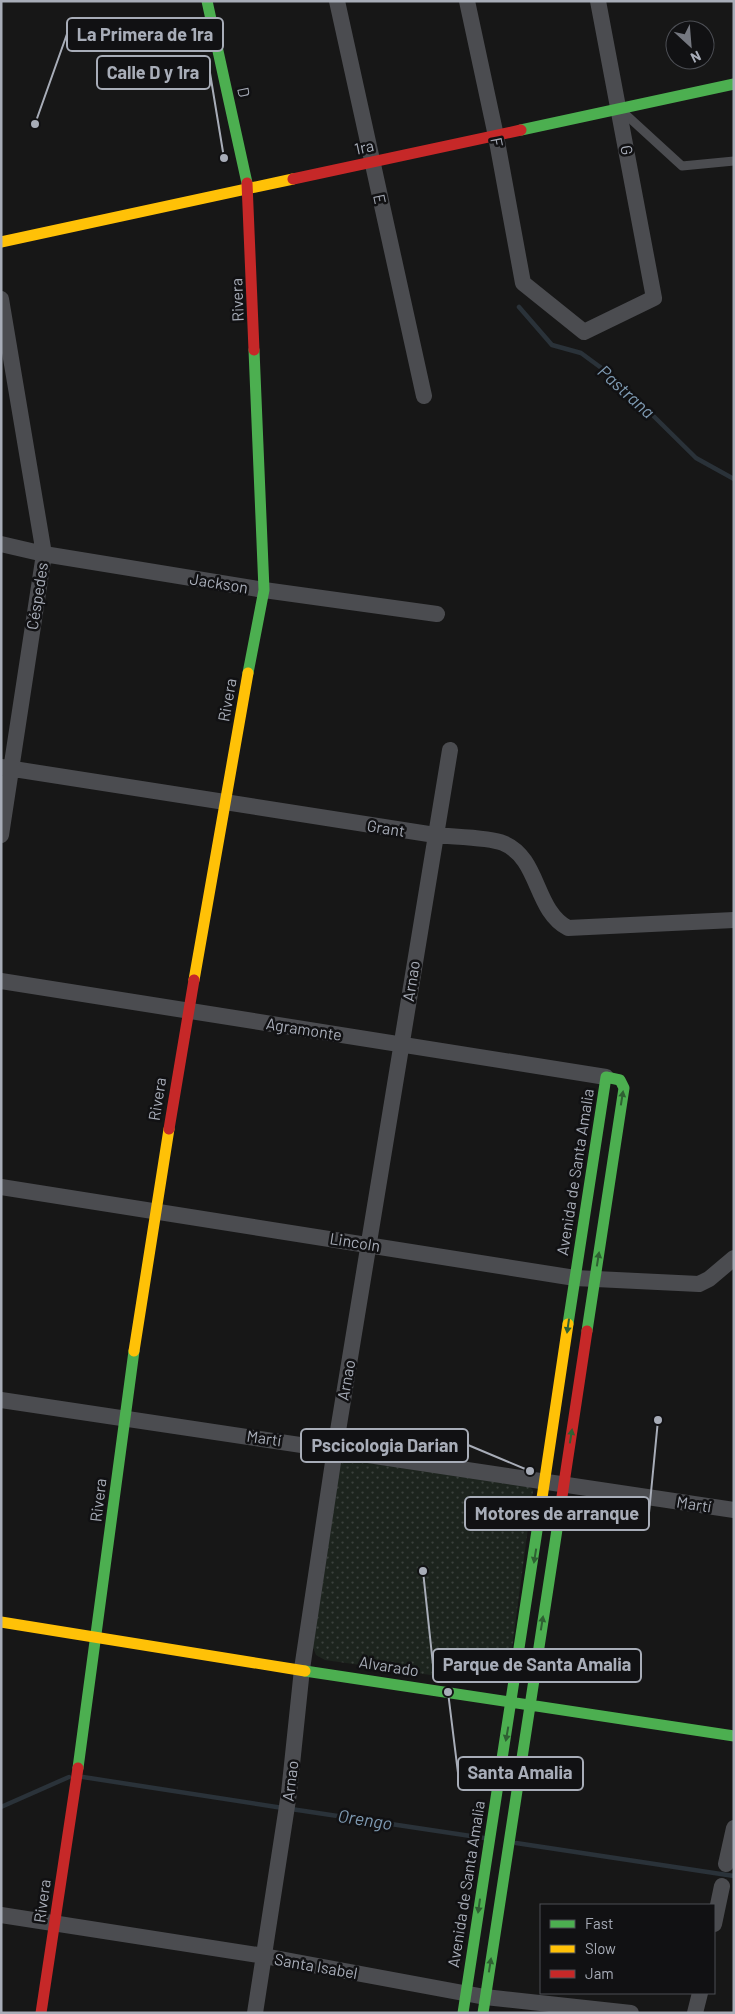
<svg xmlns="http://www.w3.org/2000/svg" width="735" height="2014" font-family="Barlow,sans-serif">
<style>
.park{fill:url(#park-dots)}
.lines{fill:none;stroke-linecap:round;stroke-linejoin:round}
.stream{stroke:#2a3239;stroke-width:4.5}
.lane{stroke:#4b4c50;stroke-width:9}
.street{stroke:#4b4c50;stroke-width:16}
.fast{stroke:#4caf50;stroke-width:11}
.slow{stroke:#ffc107;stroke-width:11}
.jam{stroke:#c62828;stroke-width:11}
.oneway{fill:#2e6032}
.labels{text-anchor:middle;stroke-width:5;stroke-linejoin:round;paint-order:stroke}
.street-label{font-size:16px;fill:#a8adb8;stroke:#111113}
.water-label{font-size:18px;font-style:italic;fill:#7f9bb3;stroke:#111113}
.leader{fill:none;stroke:#a8adb8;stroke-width:2}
.callout-dot{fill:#a8adb8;stroke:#111113;stroke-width:2}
.callout{fill:#111113;stroke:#a8adb8;stroke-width:2}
.callout-label{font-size:18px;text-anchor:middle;font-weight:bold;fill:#a8adb8}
</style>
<defs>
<pattern id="park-dots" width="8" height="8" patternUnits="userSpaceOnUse" patternTransform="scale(1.25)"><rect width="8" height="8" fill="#1d241e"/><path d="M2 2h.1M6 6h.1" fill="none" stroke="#3b413d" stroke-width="1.8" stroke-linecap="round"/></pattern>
</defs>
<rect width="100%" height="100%" fill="#171717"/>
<path class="park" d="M356 1457 523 1481 533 1490 509 1671 500 1681 487 1683 325 1660 316 1655 312 1645 340 1461Z"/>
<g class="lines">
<path class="stream" d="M519 307 552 345 581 353 615 378 696 458 734 479
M83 1777 283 1808
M1 1807 69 1777
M291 1809 484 1838
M516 1843 734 1876"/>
<path class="lane" d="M623 112 682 166 734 161"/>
<path class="street" d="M337 1 424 396
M467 1 496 136 523 283 584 332 654 298 598 1
M1 299 44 554 1 835
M1 544 44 554 264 590 437 614
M1 767 435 835C452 837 489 837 503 843 540 858 534 910 568 928L734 920
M1 981 606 1077
M1 1187 575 1278 699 1284 709 1279 734 1258
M1 1400 734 1510
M726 1864 734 1828
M1 1915 264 1956 485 1997 631 2013
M714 1924 722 1886
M255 2013 289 1793 302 1669 335 1449 450 750
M695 2013 700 1993"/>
<path class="fast" d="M207 1 247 183
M521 130 734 84
M248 673 264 590 254 350
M568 1324 606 1077 620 1080 624 1088 587 1331
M305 1671 734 1736
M78 1768 134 1351
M463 2013 542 1498
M483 2013 558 1523"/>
<path class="slow" d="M1 242 293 179
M194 980 248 673
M134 1351 169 1129
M542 1498 568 1324
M1 1622 305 1671"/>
<path class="jam" d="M293 179 521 130
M247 183 254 350
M169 1129 194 980
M558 1523 587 1331
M41 2013 78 1768"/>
</g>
<defs><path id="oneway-solid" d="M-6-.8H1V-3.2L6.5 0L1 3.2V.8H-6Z" transform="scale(1.25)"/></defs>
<g class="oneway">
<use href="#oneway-solid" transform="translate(622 1098) rotate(-81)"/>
<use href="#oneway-solid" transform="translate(598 1259) rotate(-81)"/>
<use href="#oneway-solid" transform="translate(568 1326) rotate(98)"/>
<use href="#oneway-solid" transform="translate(571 1436) rotate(-81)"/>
<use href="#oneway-solid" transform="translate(535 1556) rotate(99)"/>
<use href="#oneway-solid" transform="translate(542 1623) rotate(-81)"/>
<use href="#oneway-solid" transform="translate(507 1734) rotate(100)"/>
<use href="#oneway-solid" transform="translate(479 1906) rotate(98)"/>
<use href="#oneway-solid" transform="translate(490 1965) rotate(-81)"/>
</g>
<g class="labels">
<g class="street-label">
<text transform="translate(244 92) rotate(78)" y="6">D</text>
<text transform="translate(497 142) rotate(79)" y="6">F</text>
<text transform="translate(364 147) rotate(-12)" y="6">1ra</text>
<text transform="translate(627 150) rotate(80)" y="6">G</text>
<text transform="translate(380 199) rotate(78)" y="6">E</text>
<text transform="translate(237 300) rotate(-92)" y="6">Rivera</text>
<text transform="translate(219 583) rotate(9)" y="6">Jackson</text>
<text transform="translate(37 596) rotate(-81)" y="6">Céspedes</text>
<text transform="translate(227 700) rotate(-80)" y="6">Rivera</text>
<text transform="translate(386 828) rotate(9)" y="6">Grant</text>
<text transform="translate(411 981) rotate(-81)" y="6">Arnao</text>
<text transform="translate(304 1029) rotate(9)" y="6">Agramonte</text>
<text transform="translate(157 1099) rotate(-81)" y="6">Rivera</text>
<text transform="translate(575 1172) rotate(-81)" y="6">Avenida de Santa Amalia</text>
<text transform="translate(355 1242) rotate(9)" y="6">Lincoln</text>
<text transform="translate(346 1380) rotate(-80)" y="6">Arnao</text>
<text transform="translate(264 1438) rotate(8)" y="6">Martí</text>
<text transform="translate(98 1500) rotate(-83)" y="6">Rivera</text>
<text transform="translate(694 1504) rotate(9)" y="6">Martí</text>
<text transform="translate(389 1666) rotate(9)" y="6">Alvarado</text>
<text transform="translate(290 1781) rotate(-83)" y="6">Arnao</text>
<text transform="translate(466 1884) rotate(-81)" y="6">Avenida de Santa Amalia</text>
<text transform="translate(42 1901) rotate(-82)" y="6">Rivera</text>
<text transform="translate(316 1966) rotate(10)" y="6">Santa Isabel</text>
</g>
<g class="water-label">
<text transform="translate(626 392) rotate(42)" y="6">Pastrana</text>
<text transform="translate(365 1820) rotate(9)" y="6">Orengo</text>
</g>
</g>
<path class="leader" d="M35 124L67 34M224 158L210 73M530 1471L468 1445M658 1420L649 1513M423 1571L433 1665M448 1692L458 1773"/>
<g class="callout-dot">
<circle cx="35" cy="124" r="5"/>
<circle cx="224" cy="158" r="5"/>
<circle cx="530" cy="1471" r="5"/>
<circle cx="658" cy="1420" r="5"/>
<circle cx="423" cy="1571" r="5"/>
<circle cx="448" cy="1692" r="5"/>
</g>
<g class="callout">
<rect x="67" y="18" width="156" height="33" rx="5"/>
<rect x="97" y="56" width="113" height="33" rx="5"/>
<rect x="301" y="1429" width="167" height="33" rx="5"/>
<rect x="465" y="1497" width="184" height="33" rx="5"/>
<rect x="433" y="1649" width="208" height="33" rx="5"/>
<rect x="458" y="1757" width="125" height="33" rx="5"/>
</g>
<g class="callout-label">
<text x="145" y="41">La Primera de 1ra</text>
<text x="153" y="79">Calle D y 1ra</text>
<text x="385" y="1452">Pscicologia Darian</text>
<text x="557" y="1520">Motores de arranque</text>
<text x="537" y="1671">Parque de Santa Amalia</text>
<text x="520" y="1779">Santa Amalia</text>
</g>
<rect width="735" height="2014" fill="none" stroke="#a8adb8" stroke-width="5"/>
<rect x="540" y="1904" width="175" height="90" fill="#111113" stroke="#4d4f55"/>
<rect x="550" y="1920" width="25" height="8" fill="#4caf50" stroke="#4d4f55"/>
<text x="585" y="1929" font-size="15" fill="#a8adb8">Fast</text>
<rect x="550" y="1945" width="25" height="8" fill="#ffc107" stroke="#4d4f55"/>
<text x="585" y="1954" font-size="15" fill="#a8adb8">Slow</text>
<rect x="550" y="1970" width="25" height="8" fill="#c62828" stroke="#4d4f55"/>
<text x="585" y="1979" font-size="15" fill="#a8adb8">Jam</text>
<g transform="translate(690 45) rotate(154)"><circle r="24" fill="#111113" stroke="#4d4f55"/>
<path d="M0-4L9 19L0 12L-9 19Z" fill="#757880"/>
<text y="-8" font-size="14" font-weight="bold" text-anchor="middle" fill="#a8adb8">N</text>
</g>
</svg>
